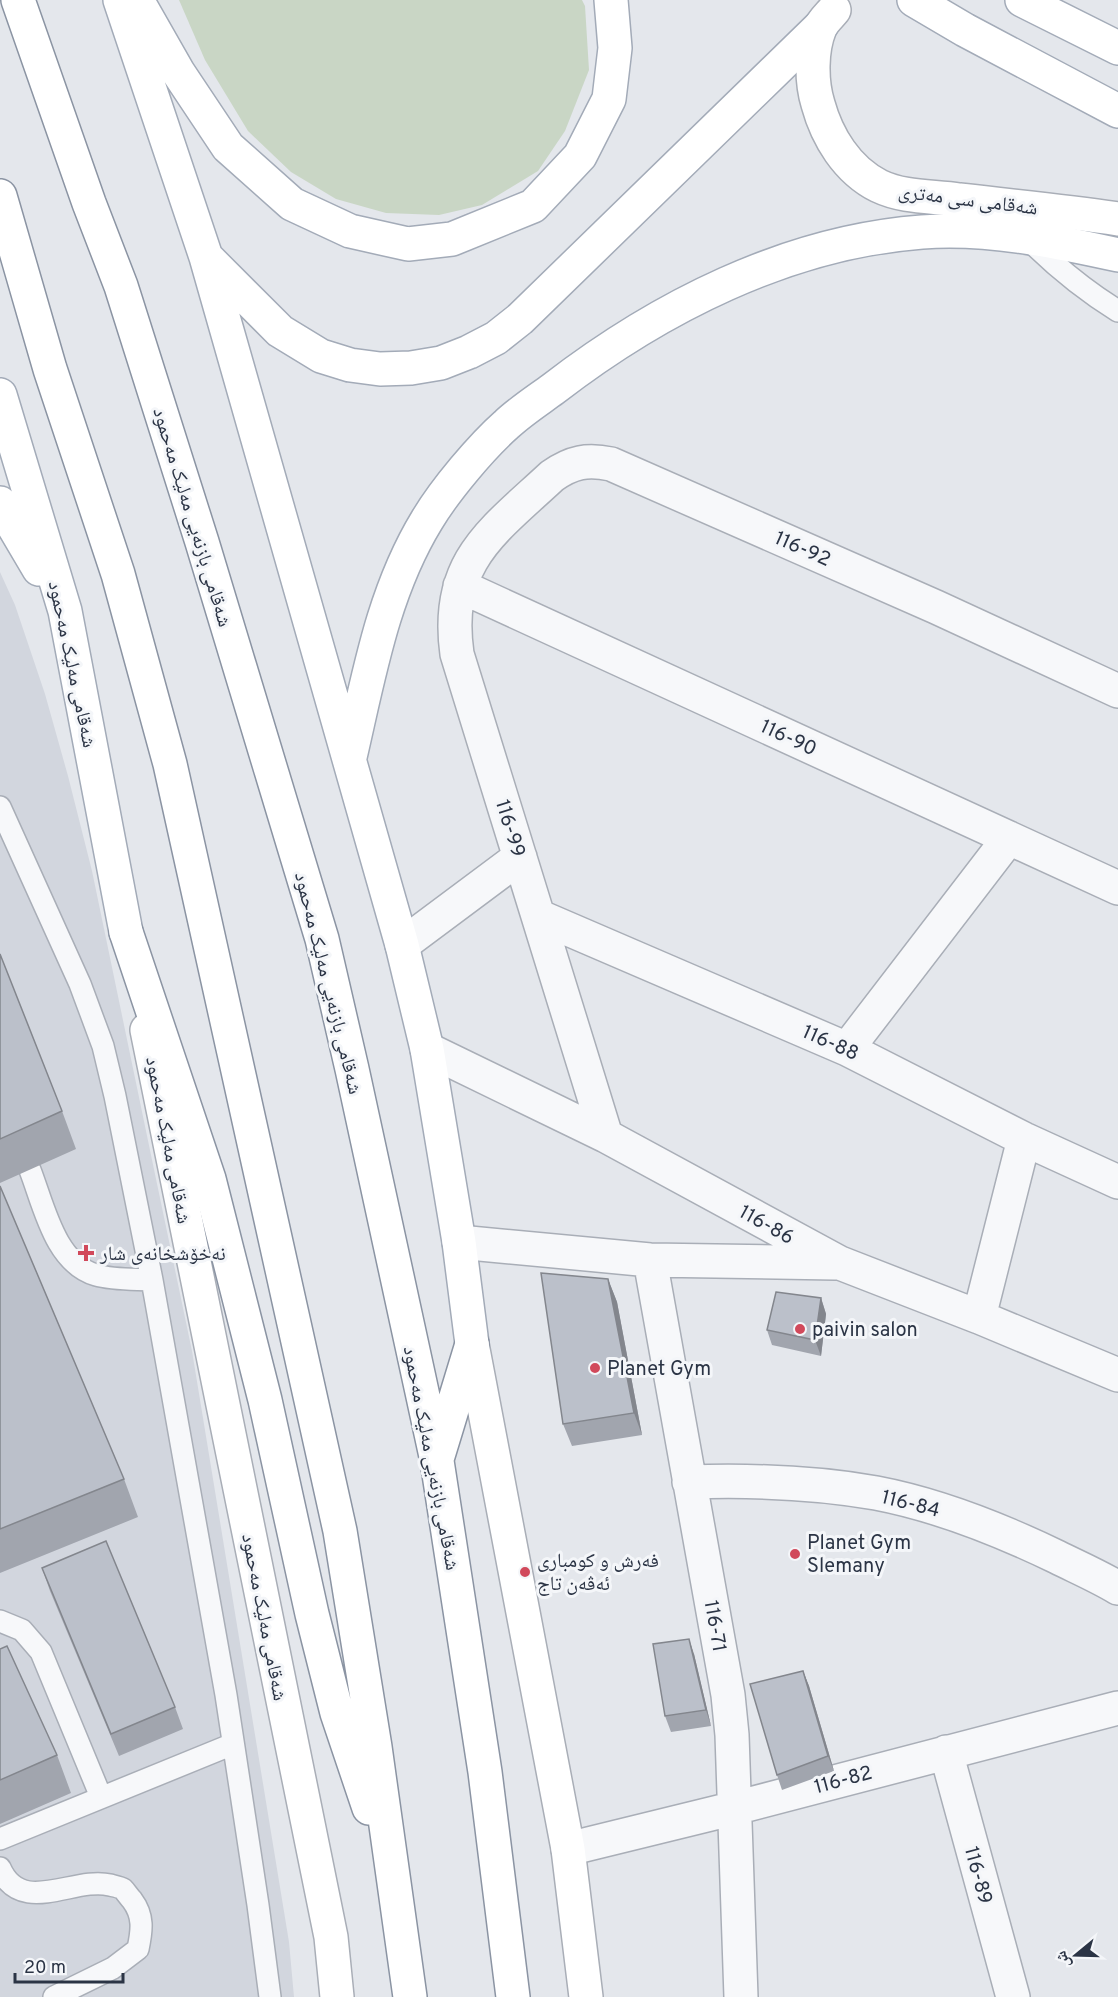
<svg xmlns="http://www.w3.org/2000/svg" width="1118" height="1997" font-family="Overpass,'Noto Naskh Arabic',sans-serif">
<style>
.built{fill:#d2d6de}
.green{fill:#c9d6c5}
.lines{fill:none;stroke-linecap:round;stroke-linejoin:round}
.lane-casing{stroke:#a9aeb7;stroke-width:24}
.street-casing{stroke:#a9aeb7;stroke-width:36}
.secondary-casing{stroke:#a9aeb7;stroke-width:36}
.primary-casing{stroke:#a3abb8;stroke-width:36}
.highway-casing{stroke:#8b94a3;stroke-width:36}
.lane{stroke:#f7f8fa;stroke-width:21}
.street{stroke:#f7f8fa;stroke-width:33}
.secondary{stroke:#fff;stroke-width:33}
.primary{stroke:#fff;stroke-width:33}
.highway{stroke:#fff;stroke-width:33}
.wall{fill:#a1a5ae}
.shaded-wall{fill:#83868d}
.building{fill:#bbc0ca;stroke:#83868d;stroke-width:1.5}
.poi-dot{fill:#d1495b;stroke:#f4f6f9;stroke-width:2}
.labels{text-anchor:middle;stroke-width:6;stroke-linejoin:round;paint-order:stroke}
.street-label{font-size:20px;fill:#2b3445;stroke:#f4f6f9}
.poi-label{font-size:20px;fill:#2b3445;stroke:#f4f6f9;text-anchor:start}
</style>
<rect width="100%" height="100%" fill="#e4e7ec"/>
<path class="built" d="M0 572 15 605 45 694 68 776 92 871 151 1155 192 1351 289 1942 294 1997H0Z"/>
<path class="green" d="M179 0H582L585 6 589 70 565 131 538 171 482 205 439 215 386 213 336 199 291 172 248 131 205 60Z"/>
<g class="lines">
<g class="lane-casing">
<path id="lane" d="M1027 238C1055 266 1084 290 1118 311
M0 807 80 984 103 1046 115 1096 152 1280 226 1695 258 1905 270 1997
M30 1170C44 1206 55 1263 96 1275 113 1280 134 1279 152 1280
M0 1621 22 1630 41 1652 101 1797
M0 1839 233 1744
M0 1868C21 1917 74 1876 110 1885 114 1886 120 1887 123 1889 126 1892 129 1897 132 1900 144 1916 142 1930 138 1949L113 1968 54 1997"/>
</g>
<g class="street-casing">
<path id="street" d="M460 586 1118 888
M538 916 847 1049 1024 1139 1118 1182
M402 945 520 857
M427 1049 606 1136 840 1263 979 1317 1118 1375
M847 1049 1009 838
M606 1136 457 654C444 562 492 532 552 476 572 462 587 459 611 464L936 607 1118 691
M459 1242 650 1260 835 1263
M650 1260 728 1695 732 1735 741 1997
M979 1317 1024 1139
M689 1482C752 1480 814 1482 876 1493 939 1505 999 1529 1057 1557 1077 1567 1098 1576 1118 1588
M946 1752 1013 1997
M568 1849 735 1808 1118 1708"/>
</g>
<g class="secondary-casing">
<path id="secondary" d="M834 10C830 15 823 21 820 28 811 50 811 81 818 104 827 137 847 170 879 186 904 198 933 196 959 200 1012 206 1065 211 1118 219
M147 1030 331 1937 337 1997
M472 1344 568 1849 586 1997"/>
</g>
<g class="primary-casing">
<path id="primary" d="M120 0 206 257 402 945 427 1049 459 1242 472 1344
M137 0 178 72 228 147 292 204 350 231 408 244 452 239 533 206 580 156 609 99 615 48 611 0
M914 0 965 30 1118 111
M1022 0 1118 48
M207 258 280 331 321 356 350 365 380 369 411 368 441 363 469 352 496 338 520 319 821 26
M0 395 65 611 126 932
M0 503 39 569
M350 757C369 675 383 592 427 520 445 490 481 447 507 424 521 411 538 400 553 389 658 308 787 242 922 232 987 227 1055 241 1118 255"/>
</g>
<g class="highway-casing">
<path id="highway" d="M18 0 89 203 121 286 202 542 322 939 352 1069 437 1461 485 1772 513 1997
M0 196 50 369 118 574 170 764 340 1531 375 1747 410 1997
M126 932 209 1179 265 1400 312 1614 337 1713 369 1808
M437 1459 472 1344"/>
</g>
<use href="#lane" class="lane"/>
<use href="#street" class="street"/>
<use href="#secondary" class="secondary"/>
<use href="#primary" class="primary"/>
<use href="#highway" class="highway"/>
</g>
<path class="wall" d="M0 954 62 1111 76 1149 0 1183Z
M0 1186 124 1479 138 1517 0 1573Z
M608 1279 617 1302 642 1435 572 1446 563 1424Z
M821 1298 826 1314 821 1356 772 1345 767 1330Z
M42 1568 175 1707 183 1729 119 1756 50 1591Z
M0 1649 57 1755 71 1793 0 1824Z
M694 1654 711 1726 671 1732 665 1716Z
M803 1671 809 1686 834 1771 782 1790 777 1775Z"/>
<path class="shaded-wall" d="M608 1279 617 1302 642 1435 634 1413Z
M821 1298 826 1314 821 1356 815 1340Z
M689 1639 694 1654 711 1726 706 1710Z
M803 1671 809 1686 834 1771 828 1756Z"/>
<path class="building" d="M0 954 62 1111 0 1139Z
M0 1186 124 1479 0 1529Z
M541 1273 608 1279 634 1413 563 1424Z
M776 1292 821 1298 815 1340 767 1330Z
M106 1541 175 1707 111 1734 42 1568Z
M689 1639 706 1710 665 1716 653 1644Z
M7 1646 57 1755 0 1780V1649Z
M803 1671 828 1756 777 1775 750 1684Z"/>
<g class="poi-dot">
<path d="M83 1244h6v6h6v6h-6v6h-6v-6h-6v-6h6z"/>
<circle cx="800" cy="1329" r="6"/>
<circle cx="595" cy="1368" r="6"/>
<circle cx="795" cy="1554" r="6"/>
<circle cx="525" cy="1572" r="6"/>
</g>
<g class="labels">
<g class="street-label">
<text transform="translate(968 199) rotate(7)" y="7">شەقامی سی مەتری</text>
<text transform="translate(193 517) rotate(73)" y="7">شەقامی بازنەیی مەلیک مەحمود</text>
<text transform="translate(803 548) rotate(24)" y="7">116-92</text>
<text transform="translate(73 664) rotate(78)" y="7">شەقامی مەلیک مەحمود</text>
<text transform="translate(789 737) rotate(25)" y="7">116-90</text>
<text transform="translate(511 828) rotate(73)" y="7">116-99</text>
<text transform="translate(329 983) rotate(76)" y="7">شەقامی بازنەیی مەلیک مەحمود</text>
<text transform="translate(831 1042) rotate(24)" y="7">116-88</text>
<text transform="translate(169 1140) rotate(79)" y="7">شەقامی مەلیک مەحمود</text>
<text transform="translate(767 1224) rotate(29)" y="7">116-86</text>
<text transform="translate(432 1458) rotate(79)" y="7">شەقامی بازنەیی مەلیک مەحمود</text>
<text transform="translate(911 1503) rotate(14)" y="7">116-84</text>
<text transform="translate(265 1617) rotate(79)" y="7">شەقامی مەلیک مەحمود</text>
<text transform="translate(716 1626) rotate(80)" y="7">116-71</text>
<text transform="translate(843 1779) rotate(-15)" y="7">116-82</text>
<text transform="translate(979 1875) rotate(75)" y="7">116-89</text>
</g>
<g class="poi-label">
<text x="100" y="1260">نەخۆشخانەی شار</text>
<text x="812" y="1336">paivin salon</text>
<text x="607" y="1375">Planet Gym</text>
<text x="807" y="1549">Planet Gym<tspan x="807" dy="23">Slemany</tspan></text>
<text x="537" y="1567">فەرش و کومباری<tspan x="537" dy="23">ئەڤەن تاج</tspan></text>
</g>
</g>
<g transform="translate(1076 1955) rotate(251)" stroke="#f4f6f9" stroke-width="4.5" paint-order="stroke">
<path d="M0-4.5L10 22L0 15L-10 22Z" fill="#2b3445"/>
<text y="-9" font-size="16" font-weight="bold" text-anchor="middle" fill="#2b3445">ش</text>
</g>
<path d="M15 1973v9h108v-9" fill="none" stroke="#2b3445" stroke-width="3"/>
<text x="24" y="1973" font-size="18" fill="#2b3445" stroke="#f4f6f9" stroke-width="4.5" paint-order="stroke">20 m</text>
</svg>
